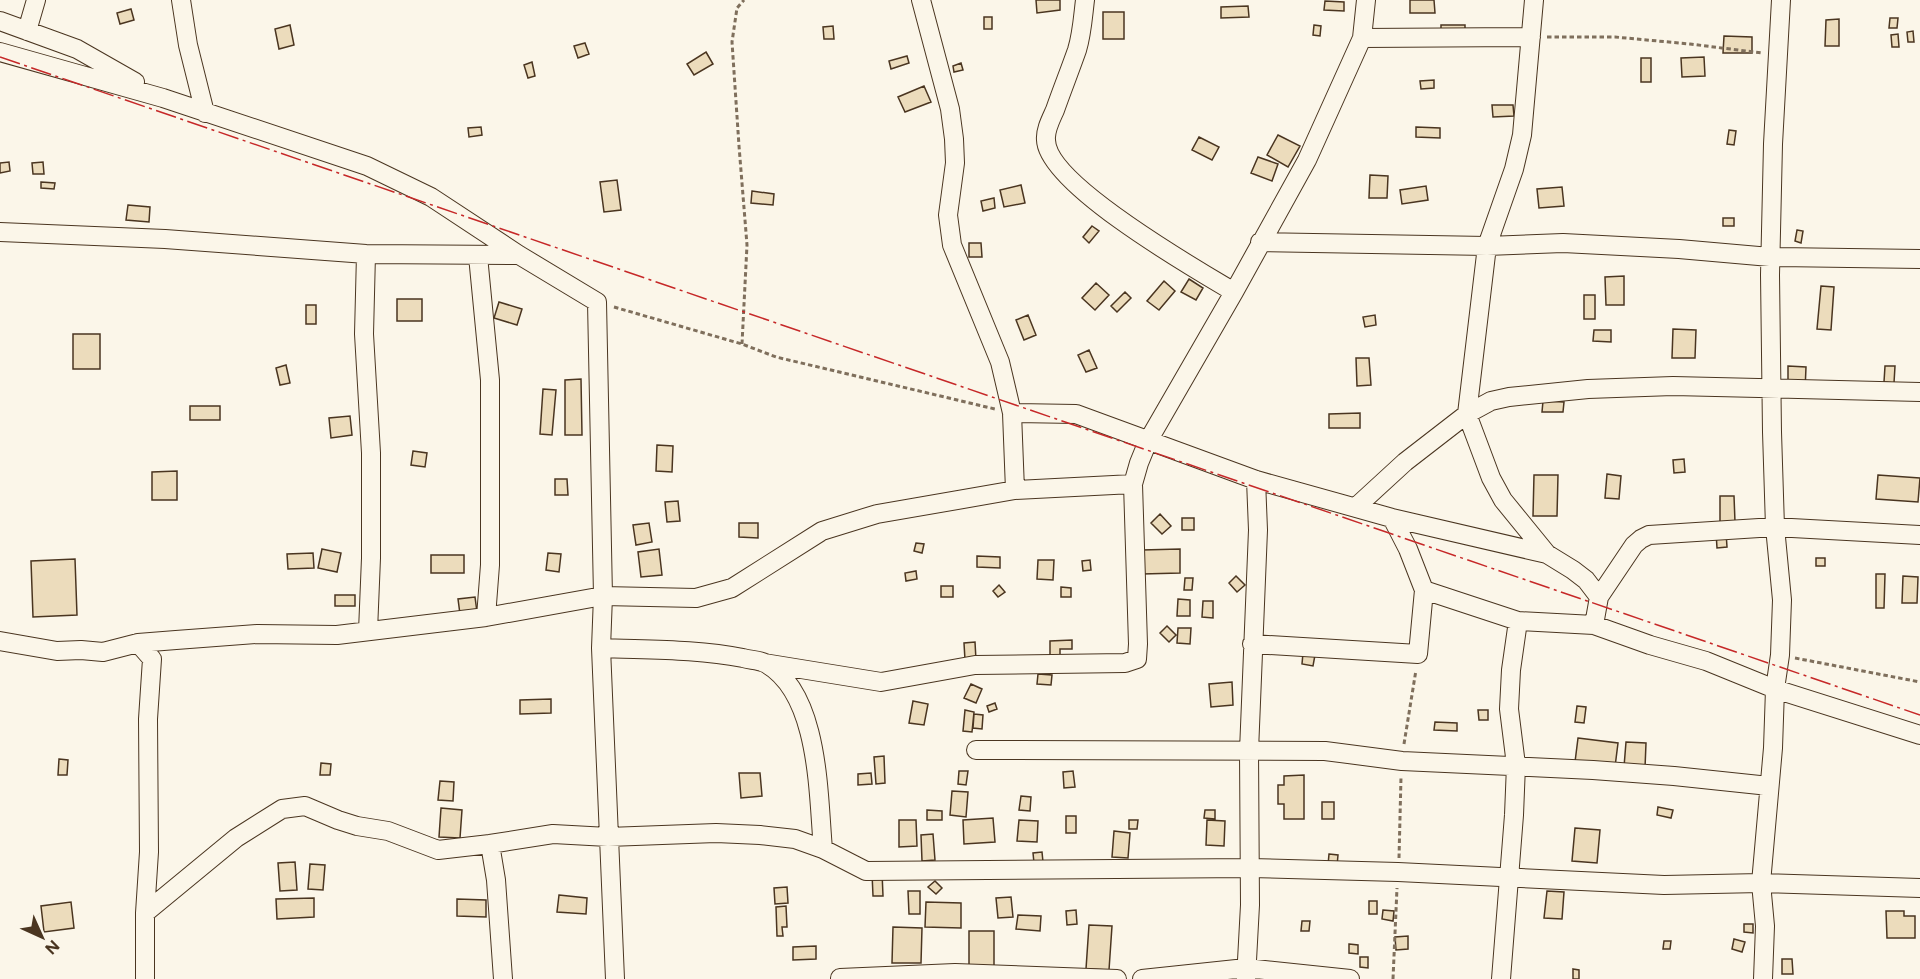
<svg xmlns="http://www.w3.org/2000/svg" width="1920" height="979" font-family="Figtree,sans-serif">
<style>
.building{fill:#ecdcbc;stroke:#4a3520;stroke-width:1.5}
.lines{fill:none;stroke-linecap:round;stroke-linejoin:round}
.minor-casing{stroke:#4a3520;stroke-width:20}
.path{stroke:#7f6f5c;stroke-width:3;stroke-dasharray:4.5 3;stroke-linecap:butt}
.minor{stroke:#fbf6e9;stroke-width:18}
.power{stroke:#c62828;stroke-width:1.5;stroke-dasharray:21 4.5 3 4.5;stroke-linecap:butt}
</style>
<rect width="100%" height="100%" fill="#fbf6e9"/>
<path class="building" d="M1036 0H1060V10L1037 13Z
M1410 0H1434L1435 13H1410Z
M1325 1 1344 2V11L1324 10Z
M1248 6 1249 17 1221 18V7Z
M131 9 134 20 120 24 117 13Z
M1103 12H1124V39H1103Z
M984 17H992V29H984Z
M1890 18H1898L1897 28H1889Z
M1839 19V46H1825L1826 20Z
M290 25 294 45 279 49 275 29Z
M1314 25 1321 26 1320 36 1313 35Z
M1441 25H1465V37H1441Z
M833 26 834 39H824L823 27Z
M1913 31 1914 42H1908L1907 32Z
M1898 34 1899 47H1892L1891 35Z
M1724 36 1752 37V53H1723Z
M585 43 589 54 578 58 574 46Z
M706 52 713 64 694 75 687 64Z
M907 56 909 63 891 69 889 61Z
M1704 57 1705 76 1682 77 1681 58Z
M1641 58H1651V82H1641Z
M532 62 535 76 528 78 524 65Z
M961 63 963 70 954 72 953 66Z
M1434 80V88L1421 89 1420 81Z
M924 86 931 102 905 112 898 97Z
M1492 105H1513L1514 116 1493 117Z
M481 127 482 135 469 137 468 128Z
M1416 127 1440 128V138L1416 137Z
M1729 130 1736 131 1734 145 1727 144Z
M1278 135 1300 146 1288 167 1267 155Z
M1199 137 1219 147 1212 160 1192 150Z
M1258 157 1278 164 1272 181 1251 173Z
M9 162 10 171 0 173V163Z
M43 162 44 174H33L32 163Z
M1370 175 1388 176 1387 198H1369Z
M617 180 621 210 604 212 600 182Z
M41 182 55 183 54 189 41 188Z
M1021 185 1025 203 1004 207 1000 190Z
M1426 186 1428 200 1402 204 1400 190Z
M1562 187 1564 206 1539 208 1537 189Z
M752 191 774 194 773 205 751 203Z
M994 198 995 208 983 211 981 201Z
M128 205 150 207 149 222 126 220Z
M1723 218H1734V226H1723Z
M1092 226 1099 231 1089 243 1083 237Z
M1797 230 1803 231 1801 243 1795 241Z
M969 243H981L982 257H969Z
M1624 276V305H1606L1605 277Z
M1189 279 1203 288 1196 300 1181 292Z
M1164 281 1175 291 1159 310 1147 301Z
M1096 283 1109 295 1095 310 1082 298Z
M1821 286 1834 287 1831 330 1817 329Z
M1125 292 1131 298 1117 312 1111 306Z
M1584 295H1595V319H1584Z
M397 299H422V321H397Z
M499 302 522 309 517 325 494 318Z
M306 305H316V324H306Z
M1028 315 1036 335 1024 340 1016 320Z
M1375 315 1376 325 1365 327 1363 317Z
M1673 329 1696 330 1695 358H1672Z
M1594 330H1611V342L1593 341Z
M73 334H100V369H73Z
M1089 350 1097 368 1086 372 1078 355Z
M1356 358H1369L1371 385 1357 386Z
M286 365 290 383 280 385 276 368Z
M1788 366 1806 367 1805 391 1788 390Z
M1885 366H1895L1894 383 1884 382Z
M581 379 582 435H565V380Z
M543 389 556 390 552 435 540 434Z
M1543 401 1564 402 1563 412H1542Z
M190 406H220V420H190Z
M1360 413V428H1329V414Z
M350 416 352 435 331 438 329 418Z
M657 445 673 446 672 472 656 471Z
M413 451 427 453 425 467 411 465Z
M1684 459 1685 472 1674 473 1673 460Z
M177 471V500H152V472Z
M1607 474 1621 476 1619 499 1605 498Z
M1534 475H1558L1557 516H1533Z
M1878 475 1920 478 1918 502 1876 499Z
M555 479H567L568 495H555Z
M1720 496H1734L1735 522H1720Z
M678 501 680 521 667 522 665 502Z
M1160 514 1171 526 1162 534 1151 523Z
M1182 518H1194V530H1182Z
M649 523 652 542 636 545 633 525Z
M739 523H758V538L739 537Z
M1716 532H1726L1727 547 1717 548Z
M916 543 924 544 922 553 914 551Z
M322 549 341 553 337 572 318 568Z
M659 549 662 575 641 577 638 552Z
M1180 549V573L1142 574V550Z
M313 553 314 568 288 569 287 554Z
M548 553 561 554 559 572 546 570Z
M431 555H464V573H431Z
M977 556 1000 557V568L977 567Z
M1816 558H1825V566H1816Z
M75 559 77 615 33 617 31 561Z
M1038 560H1054L1053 580 1037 579Z
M1090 560 1091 570 1083 571 1082 561Z
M916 571 917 579 906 581 905 573Z
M1876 574H1885L1884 608H1876Z
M1236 576 1245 585 1237 592 1229 583Z
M1903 576 1918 577 1917 603H1902Z
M1185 578H1193L1192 590H1184Z
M999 585 1005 592 998 597 993 591Z
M941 586H953V597H941Z
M1061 587 1071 588V597H1061Z
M335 595H355V606H335Z
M475 597 477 612 460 614 458 599Z
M1178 599 1190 600V616H1177Z
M1203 601H1213V618L1202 617Z
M1167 626 1176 635 1169 642 1160 633Z
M1178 628H1191L1190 644 1177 643Z
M1072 640V649H1060V658H1050V641Z
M975 642 976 660H965L964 643Z
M1303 653 1315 655 1313 666 1302 664Z
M1038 674 1052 675 1051 685 1037 684Z
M1232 682 1233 705 1211 707 1209 684Z
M971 684 982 689 976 703 964 698Z
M551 699V713L520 714V700Z
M913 701 928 704 924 725 909 723Z
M995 703 997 709 989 712 987 706Z
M1577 706 1586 707 1584 723 1575 722Z
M965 710 974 712 972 732 963 731Z
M1478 710H1488V720H1479Z
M974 714 983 715 982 729 973 728Z
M1435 722 1457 723V731L1434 730Z
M1578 738 1618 743 1615 767 1575 762Z
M1626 742 1646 743 1645 768 1624 767Z
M884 756 885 783 876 784 874 757Z
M59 759 68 760 67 775H58Z
M321 763 331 764 330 775H320Z
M959 771H968L966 785 958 784Z
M1073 771 1075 787 1064 788 1063 772Z
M739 773H760L762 796 741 798Z
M871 773 872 784 858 785V774Z
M1304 775V819H1284V804H1278V785H1284V776Z
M440 781 454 782 453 801 438 800Z
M952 791 968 792 966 817 950 815Z
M1021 796 1031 797 1030 811 1019 810Z
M1322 802H1334V819H1322Z
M1658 807 1673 810 1671 818 1657 815Z
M441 808 462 810 460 838 439 837Z
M927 810 942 811V820H927Z
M1205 810H1215V819L1204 818Z
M1066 816H1076V833H1066Z
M993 818 995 842 964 844 963 820Z
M899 820H916L917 846 899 847Z
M1019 820 1038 821 1037 842 1017 841Z
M1129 820H1138L1137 829H1129Z
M1207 820 1225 821 1224 846 1206 845Z
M1575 828 1600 830 1597 863 1572 861Z
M1114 831 1130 833 1128 858 1112 857Z
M933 834 935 860 922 861 921 835Z
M1042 852 1043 862 1034 863 1033 853Z
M1329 854 1338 855 1337 866 1328 865Z
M295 862 297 890 280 891 278 863Z
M310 864 325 865 323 890 308 889Z
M882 872 883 896H873L872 873Z
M935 881 942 888 936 894 928 887Z
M787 887 788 903 775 904 774 888Z
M908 891H920V914H909Z
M1547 891 1564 892 1562 919 1544 918Z
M559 895 587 898 586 914 557 912Z
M1011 897 1013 917 998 918 996 898Z
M314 898V917L277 919 276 899Z
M457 899 486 900V917L457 916Z
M1369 901H1377V914H1369Z
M71 902 74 928 44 932 41 906Z
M926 902 961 903V928L925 927Z
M786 906 787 927H782L783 936H777L776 907Z
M1076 910 1077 924 1067 925 1066 911Z
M1383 910 1394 911 1393 921 1382 919Z
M1886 911H1904V916H1915V938H1887Z
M1018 915 1041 916 1040 931 1016 929Z
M1302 921H1310L1309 931H1301Z
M1744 924H1753V933L1744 932Z
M1089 925 1112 926 1109 970 1086 969Z
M893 927 922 928 921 963H892Z
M969 931H994V966H969Z
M1408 936V949L1396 950 1395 937Z
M1734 939 1745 942 1742 952 1732 949Z
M1664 941H1671L1670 949H1663Z
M1349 944 1358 945V954L1349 953Z
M816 946V959L793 960V947Z
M1360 957H1368V968L1360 967Z
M1782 959H1792L1793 974H1782Z
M1573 969 1579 970V979H1573Z"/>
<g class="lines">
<g class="minor-casing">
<path id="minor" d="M181 0 188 45 205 113
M921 0 950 109 954 139 955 163 948 215 952 245 1000 362 1012 413 1015 490
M1085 0C1083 16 1082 34 1077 50 1070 70 1062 90 1055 110 1051 119 1045 130 1046 140 1047 184 1197 270 1234 292
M1534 0 1522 135 1514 169 1487 246 1467 414 1491 478 1503 500 1547 554
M0 21 77 49 135 82
M27 31 36 0
M1362 38 1366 0
M0 52 163 98 367 166 431 197 519 255 597 302 603 596 601 648 615 979
M0 232 165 239 366 254 519 255
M1260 242 1487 246 1563 243 1679 249 1770 257 1920 259
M366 254 364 334 371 453V558L368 631
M478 256 490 380V565L486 617
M1012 413 1076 414 1256 480 1392 518 1547 554 1573 570 1586 580 1599 597 1594 625
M1356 507 1405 462 1467 414 1491 401 1509 397 1588 389 1673 386 1920 392
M1424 590 1518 621 1594 625 1650 645 1706 661 1775 689 1920 735
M1599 597 1634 545 1641 539 1649 535 1775 527 1920 535
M0 641 57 651 81 650 103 652 138 643 176 640 257 634 337 635 486 617 603 596 696 598 732 588 822 531 877 514 1015 490 1133 484 1139 463 1148 441 1234 292 1307 160 1362 38 1531 37
M138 643 152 659 148 719 149 852 145 913V979
M1252 644 1418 654 1424 590 1408 549 1392 518
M601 648C648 650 697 649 743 658 750 660 759 660 765 663 820 693 818 795 823 849
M764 663 881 682 975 665 1125 663 1137 659 1138 644 1133 484
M976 750 1325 751 1402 761 1593 770 1674 776 1769 786
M145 913 236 838 282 809 305 806 338 820 357 826 388 831 438 850 490 844
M840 978 955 973 1117 979
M503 979 496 880 490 844 553 834 608 837 716 833 760 835 795 839 823 849 866 871 1250 868 1398 872 1664 885 1761 883 1920 888
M1142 979 1246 968 1350 979
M1246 979 1250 905 1249 751 1258 530 1256 480
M1501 979 1514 815 1516 765 1509 709 1511 670 1518 621
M1763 979 1765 926 1761 883 1773 748 1775 689 1780 655 1782 600 1775 527 1772 432 1770 275 1773 144 1781 0"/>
</g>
<path class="path" d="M1547 37H1615L1690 44 1762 53
M614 307 742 344 776 357 995 409
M742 344 747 245 739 146 732 42 737 8 744 0
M1795 658 1920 682
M1404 744 1416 670
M1399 858 1401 777
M1393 979 1397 888"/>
<use href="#minor" class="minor"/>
<path class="power" d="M0 57 1920 715"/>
</g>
<g transform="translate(42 937) rotate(135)" stroke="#fbf6e9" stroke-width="4.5" paint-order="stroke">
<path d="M0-4.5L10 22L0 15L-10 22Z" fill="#4a3520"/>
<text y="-9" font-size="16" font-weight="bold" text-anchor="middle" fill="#4a3520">N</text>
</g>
</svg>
